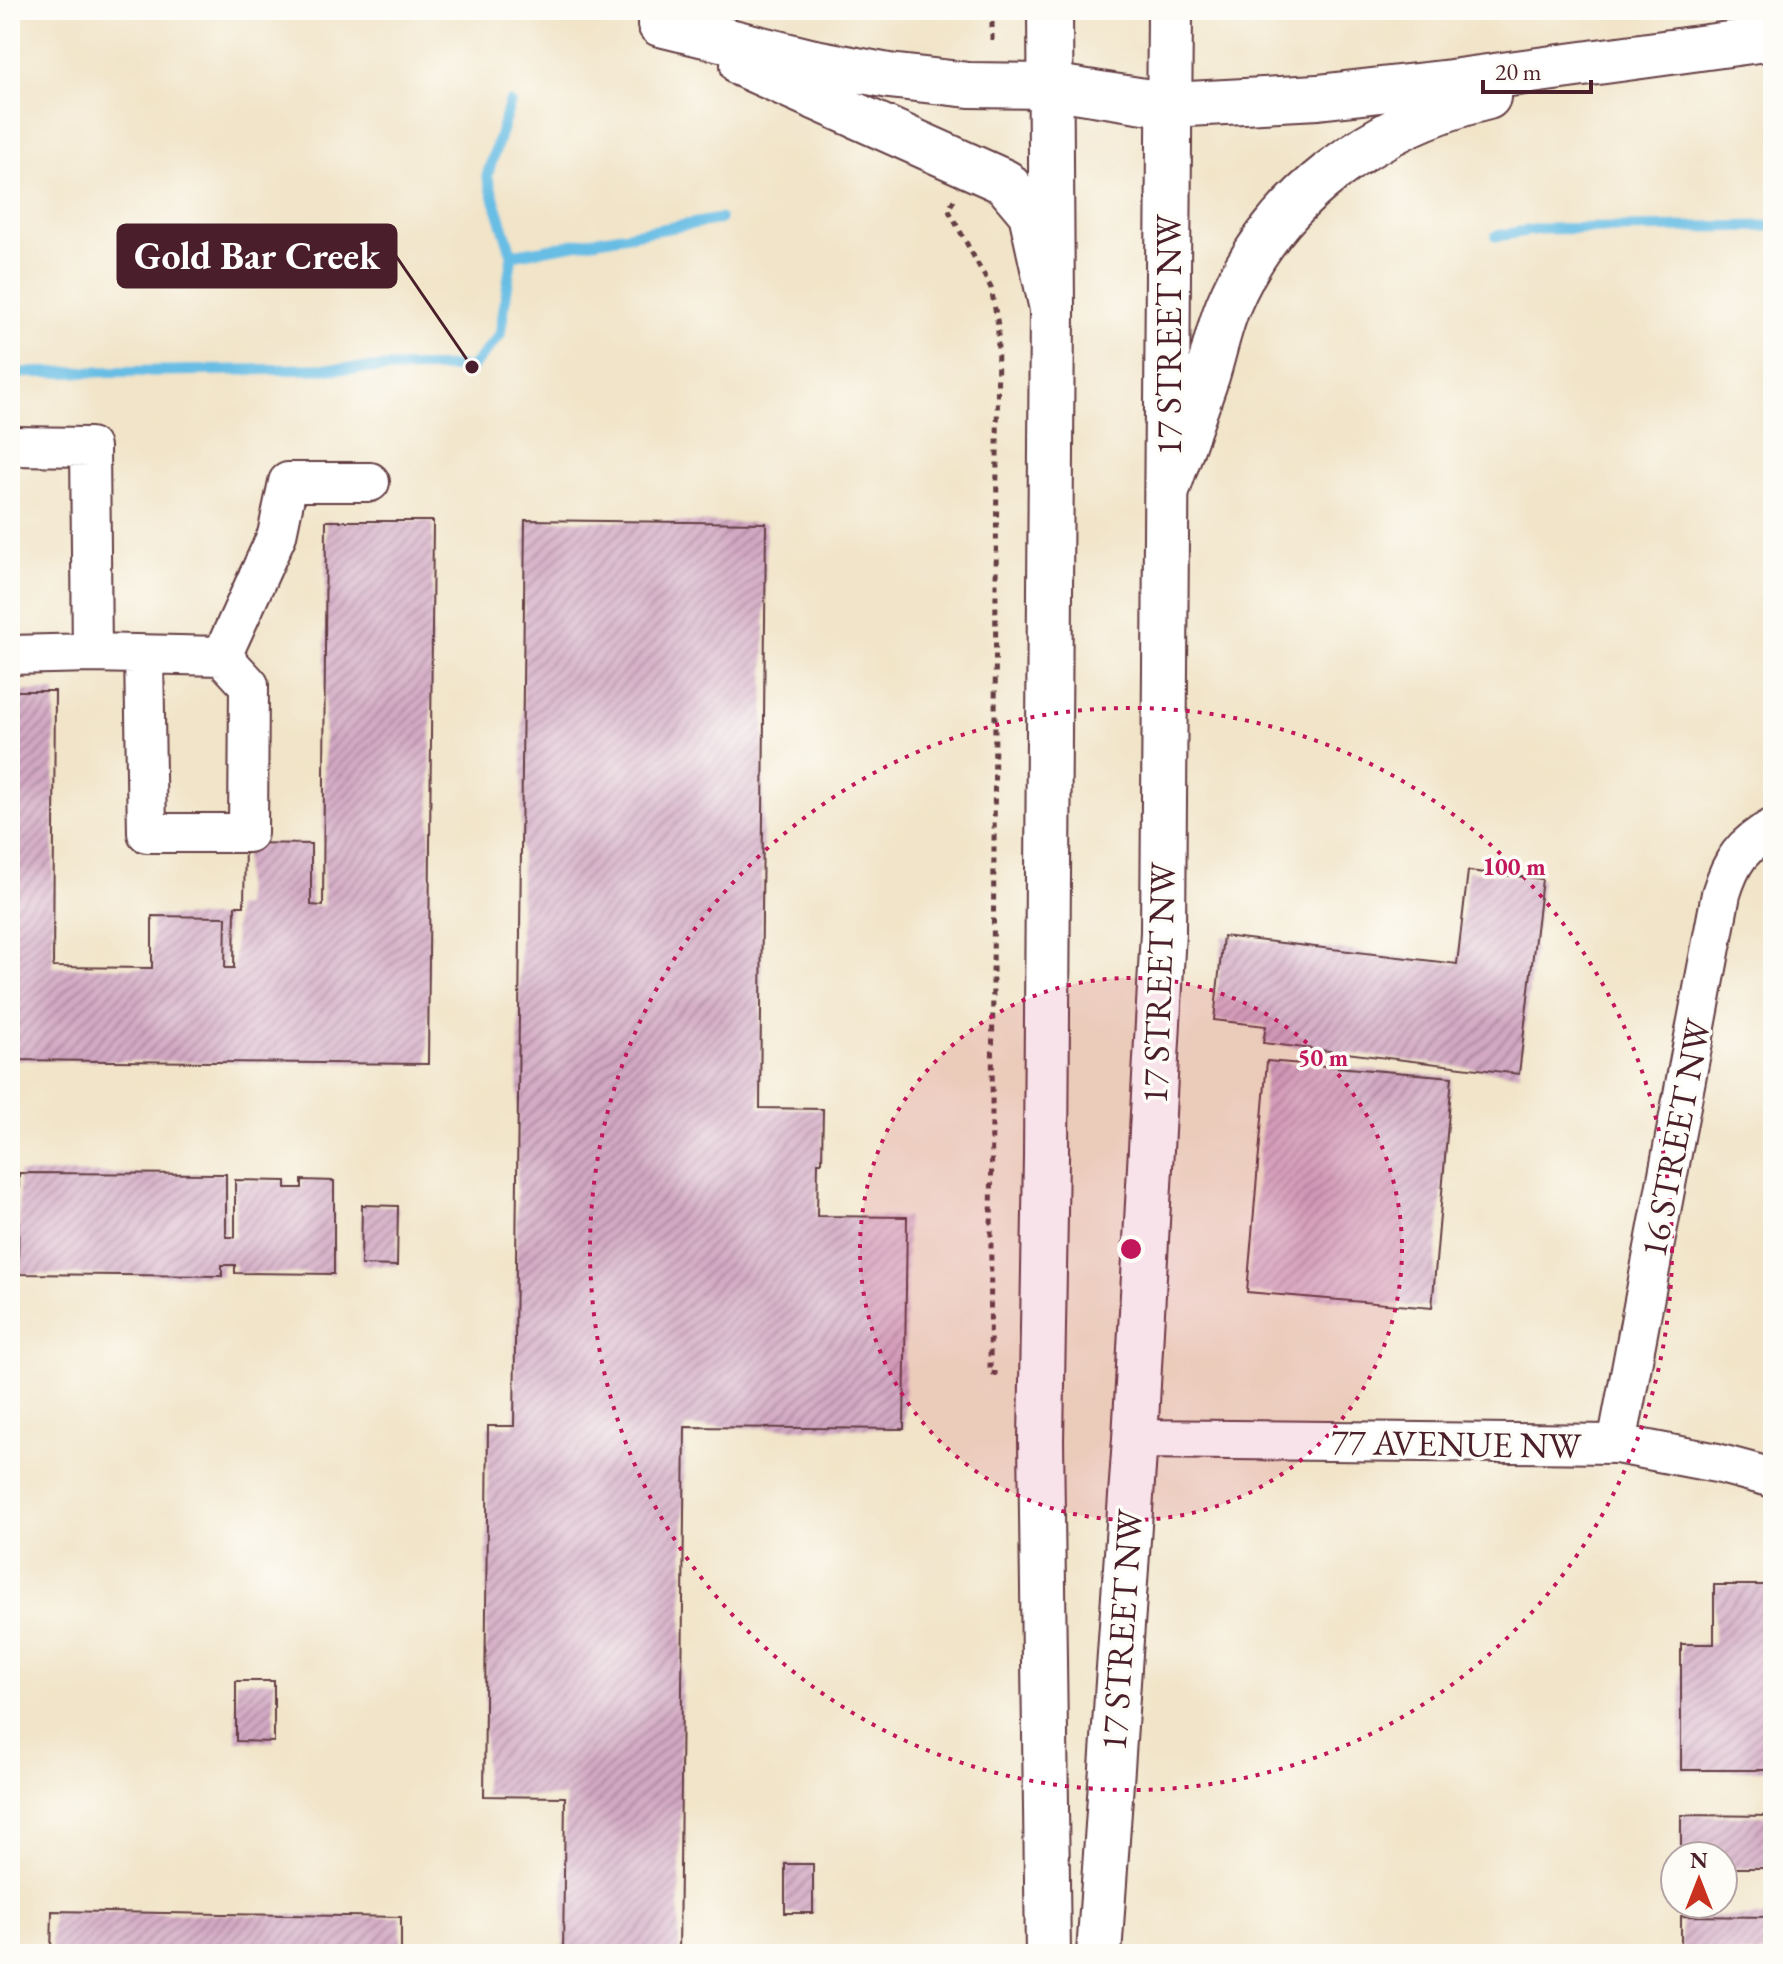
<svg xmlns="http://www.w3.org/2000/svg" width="1783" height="1964" font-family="'EB Garamond',serif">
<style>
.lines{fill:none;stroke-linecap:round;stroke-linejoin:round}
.stream{stroke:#67bde4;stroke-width:11}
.building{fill:url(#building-hatch)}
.minor-casing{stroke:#633d43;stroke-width:42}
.major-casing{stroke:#633d43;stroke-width:48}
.highway-casing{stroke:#633d43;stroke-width:48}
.path{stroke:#633d43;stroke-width:5;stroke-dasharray:6 6;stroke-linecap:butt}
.minor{stroke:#fff;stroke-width:38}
.major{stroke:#fff;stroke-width:44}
.highway{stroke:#fff;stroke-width:44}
.ring{fill:none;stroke:#c2185b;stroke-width:4;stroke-dasharray:4 8}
.labels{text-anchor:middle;stroke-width:7;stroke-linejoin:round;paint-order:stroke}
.street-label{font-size:36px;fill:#4a1f2b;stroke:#fdfcf7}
.centre{fill:#c2185b;stroke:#fdfcf7;stroke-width:4}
.ring-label{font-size:24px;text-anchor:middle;font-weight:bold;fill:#c2185b;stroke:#fdfcf7;stroke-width:7;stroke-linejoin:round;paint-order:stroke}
.leader{fill:none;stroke:#4a1f2b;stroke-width:3}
.callout-dot{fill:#4a1f2b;stroke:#fdfcf7;stroke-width:3}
.callout{fill:#4a1f2b;stroke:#4a1f2b;stroke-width:3}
.callout-label{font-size:38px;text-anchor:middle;font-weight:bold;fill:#fff}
</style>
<defs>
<pattern id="building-hatch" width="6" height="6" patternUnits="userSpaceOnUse" patternTransform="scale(2)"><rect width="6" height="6" fill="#d2a8c3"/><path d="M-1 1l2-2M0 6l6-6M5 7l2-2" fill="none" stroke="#ac889f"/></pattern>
</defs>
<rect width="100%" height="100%" fill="#fdfcf7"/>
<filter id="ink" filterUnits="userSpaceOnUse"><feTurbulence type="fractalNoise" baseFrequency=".0125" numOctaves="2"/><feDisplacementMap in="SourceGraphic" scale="16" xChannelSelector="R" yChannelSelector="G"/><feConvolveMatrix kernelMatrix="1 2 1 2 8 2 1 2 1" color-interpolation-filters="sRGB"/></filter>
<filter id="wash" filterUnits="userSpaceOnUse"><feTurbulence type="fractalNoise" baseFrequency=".006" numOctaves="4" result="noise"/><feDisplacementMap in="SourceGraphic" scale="32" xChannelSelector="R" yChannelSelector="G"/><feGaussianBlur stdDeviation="1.8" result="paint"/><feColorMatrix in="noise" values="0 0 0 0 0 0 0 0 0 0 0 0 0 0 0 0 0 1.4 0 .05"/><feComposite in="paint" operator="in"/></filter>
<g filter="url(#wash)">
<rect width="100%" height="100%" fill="#f1e4c8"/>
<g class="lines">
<path class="stream" d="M510 103 487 176 512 255
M1496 236 1539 229 1773 226
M10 373 472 367 500 335 512 255 720 219"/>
</g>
<g id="blocks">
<path class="building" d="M525 520 766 523 760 1108 823 1109 822 1162H818L817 1216 907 1217 904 1429 685 1427 679 1954H563L565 1797 484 1796 488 1426H514Z
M326 521H433L428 1064 10 1060V691H55L53 967 152 968V916L226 917 225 968H234L235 906H244L245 843 311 844V905L323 906Z
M1468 871 1542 879 1519 1074 1263 1043 1266 1026 1214 1020 1223 936 1457 964Z
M1267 1061 1452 1077 1432 1308 1247 1292Z
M19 1173 226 1174V1237H235V1180L286 1181V1188H302V1180L334 1181V1274L235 1273V1265H222V1276L18 1274Z
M362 1205 398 1206 397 1266 361 1265Z
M1714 1585H1773V1770H1681V1644H1714Z
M236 1681H274V1742L236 1741Z
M1681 1815 1773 1816V1868H1723V1856H1681Z
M785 1864H813V1913H785Z
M52 1911 401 1917V1954H51Z
M1681 1916 1773 1917V1954H1681Z"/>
</g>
</g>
<g filter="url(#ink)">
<use href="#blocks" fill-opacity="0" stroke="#633d43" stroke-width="2"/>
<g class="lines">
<g class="minor-casing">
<path id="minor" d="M10 446 90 447 92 653 10 655
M92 653 222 656 249 685 248 833H147L144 655
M222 656 277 535 288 482H370
M1135 1439 1617 1444 1717 1463 1773 1478
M1617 1444 1721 894C1731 861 1742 845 1773 828"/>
</g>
<g class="major-casing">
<path id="major" d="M1048 1954 1041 1440 1046 1157 1052 309 1050 10
M1099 1954 1135 1439 1163 932 1170 10"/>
</g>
<g class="highway-casing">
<path id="highway" d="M660 24 810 61 889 76 969 85 1049 86 1170 105 1318 97 1451 82 1773 38
M743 65 1005 182 1031 213 1052 309
M1167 491C1180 452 1194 414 1207 376 1214 353 1219 328 1228 306 1273 197 1375 124 1488 97"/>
</g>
<path class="path" d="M992 10V45
M954 200 948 209 991 288 998 325 990 1373 1002 1374"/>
<use href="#minor" class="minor"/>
<use href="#major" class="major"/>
<use href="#highway" class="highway"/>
</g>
</g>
<circle cx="1131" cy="1249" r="271" fill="#c2185b" fill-opacity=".12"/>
<g class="ring">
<circle cx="1131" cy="1249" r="271"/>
<circle cx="1131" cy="1249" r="541"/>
</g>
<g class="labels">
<g class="street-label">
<text transform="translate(1168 335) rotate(-90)" y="13">17 STREET NW</text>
<text transform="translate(1158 983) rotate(-88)" y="13">17 STREET NW</text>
<text transform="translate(1675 1138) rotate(-79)" y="13">16 STREET NW</text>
<text transform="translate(1456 1443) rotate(1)" y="13">77 AVENUE NW</text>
<text transform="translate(1121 1630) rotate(-86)" y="13">17 STREET NW</text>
</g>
</g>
<circle cx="1131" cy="1249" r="12" class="centre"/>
<g class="ring-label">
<text x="1514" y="875">100 m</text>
<text x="1323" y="1066">50 m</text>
</g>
<path class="leader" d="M472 367L396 256"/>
<circle class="callout-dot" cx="472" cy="367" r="8"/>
<rect class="callout" x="118" y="225" width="278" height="62" rx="8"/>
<g class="callout-label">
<text x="257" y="269">Gold Bar Creek</text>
</g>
<rect width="1783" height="1964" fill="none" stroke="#fdfcf7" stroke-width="40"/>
<g transform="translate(1699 1880)"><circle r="38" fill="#fdfcf7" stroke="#b5a4a5" stroke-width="2"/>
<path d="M0-6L14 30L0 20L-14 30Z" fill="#c8321e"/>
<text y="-12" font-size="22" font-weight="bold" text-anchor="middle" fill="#4a1f2b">N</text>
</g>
<path d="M1483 80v12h108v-12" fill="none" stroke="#4a1f2b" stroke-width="4"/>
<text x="1495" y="80" font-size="24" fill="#4a1f2b" stroke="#fdfcf7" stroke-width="6" paint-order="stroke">20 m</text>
</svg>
